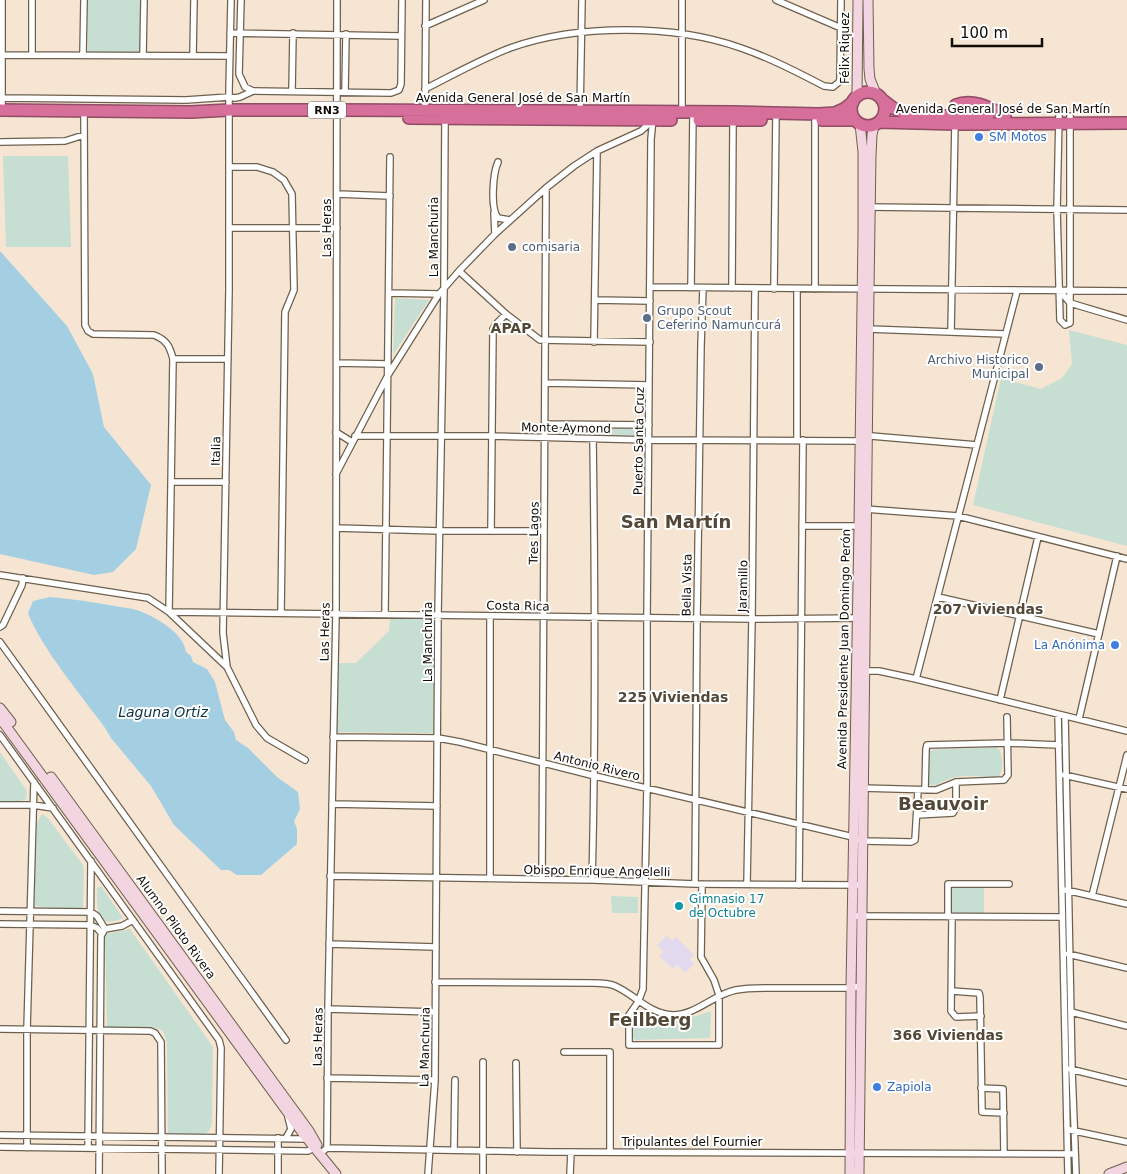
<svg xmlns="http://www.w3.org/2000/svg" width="1127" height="1174" font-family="'DejaVu Sans',sans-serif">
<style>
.education{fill:#e3d9ee}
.green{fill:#c6dfd2}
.water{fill:#a4cfe3}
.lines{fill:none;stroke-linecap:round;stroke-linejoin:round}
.street-casing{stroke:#6d604f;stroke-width:8}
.secondary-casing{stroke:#6d604f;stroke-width:11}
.highway-casing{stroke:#914c66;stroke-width:14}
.street{stroke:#fff;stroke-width:5.5}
.secondary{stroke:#f3d4e1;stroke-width:9}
.highway{stroke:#d66f9a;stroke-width:11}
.shop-dot{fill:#3f7fe0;stroke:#fff;stroke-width:2}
.service-dot{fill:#5c6f8a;stroke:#fff;stroke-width:2}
.culture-dot{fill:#0f9aa8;stroke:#fff;stroke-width:2}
.labels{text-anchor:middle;stroke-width:4;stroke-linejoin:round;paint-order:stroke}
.shield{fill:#fff;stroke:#585551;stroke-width:1}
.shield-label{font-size:11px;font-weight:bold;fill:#110c06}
.street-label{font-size:12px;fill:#110c06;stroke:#fff}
.shop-label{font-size:12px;fill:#366cbe;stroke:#fff;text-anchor:start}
.service-label{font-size:12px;fill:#4e5e75;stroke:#fff;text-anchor:start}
.culture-label{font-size:12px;fill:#0d838f;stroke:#fff;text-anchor:start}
.neighbourhood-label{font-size:14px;font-weight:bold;fill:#534736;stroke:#fff}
.water-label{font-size:14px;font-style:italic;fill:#0d3443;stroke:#fff}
.district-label{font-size:18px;font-weight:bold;fill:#534736;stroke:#fff}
</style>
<rect width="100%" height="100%" fill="#f5e5d2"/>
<path class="education" d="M667 936 672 941 676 937 694 955 690 959 694 964 685 973 677 965 673 969 659 956 664 952 657 945Z"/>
<path class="green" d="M88 0H140V52H88Z
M3 156H68L71 247H6Z
M395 298 429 300 393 355Z
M1069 330 1127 345V546L973 505 1001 378 1041 389 1062 378 1072 364Z
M550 427 645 429 644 436 548 433Z
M390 619H434V733L336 732 337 663H356L389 631Z
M996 747C1004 752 1003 767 1000 775L997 777C983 777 966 774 952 778 943 780 938 787 929 785L928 752 931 750Z
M0 752 27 791 26 799 18 802H0Z
M42 814 47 817 83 865 84 871 83 908 78 910 34 906 37 822Z
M101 886 123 918C95 931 97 908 97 888Z
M952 887H984V915H952Z
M611 896 638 897V913H612Z
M130 929 213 1047 212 1124 209 1131 205 1134 168 1133 167 1042 163 1031 156 1028 107 1027 105 938 107 934Z
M637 1009C665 1020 681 1023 710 1011L711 1013 710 1038 635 1040 632 1036 633 1011Z"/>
<path class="water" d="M0 251 67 326 93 374 104 427 151 485 136 549 113 572 94 575 0 554Z
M50 597C72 599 93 602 115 606 124 608 134 608 142 612 159 619 184 634 186 652L191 656 193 662 207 669 215 682 225 720 234 732 236 740 248 748 277 777 298 792 300 809 294 821 297 829V844L261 875H237L229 870H221L174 825 151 786 111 738C104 724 93 713 84 700 66 676 38 640 28 613L33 601Z"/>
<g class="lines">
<g class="street-casing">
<path id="street" d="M231 0 229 91V290L223 633 227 667 256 725 267 738 305 760
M241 0 239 74 245 87 253 91
M776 0 841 28
M425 26 484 0
M230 33 401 36
M2 55 230 56
M32 55V0
M83 55 84 0
M143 55 144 0
M193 55 194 0
M425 89C453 75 481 59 510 48 577 24 674 24 741 48 770 58 797 72 824 86L833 87 839 82 840 79 841 0
M292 91 293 33
M345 91 346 34
M2 98 186 100 229 97 235 98 240 97 253 91 391 93 399 90 401 84 402 0
M2 110V0
M84 111 85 325 88 331 93 334 154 335C167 340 170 347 173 359H228
M425 111 426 0
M682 112V0
M580 113 582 0
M1059 116 1057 209 1060 320 1065 325 1070 323V116
M653 119 651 139 647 618V788L643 989 638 1002 629 1015V1045H719V995L714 980 701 957 702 884
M0 142 65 141 84 135
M498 162C493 173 490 209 498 218L510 220
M229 167H257L273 172 284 180 292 194 294 290 285 312 281 613
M337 194 390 196
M867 207 1127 210
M494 213 495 234
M229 228H337
M459 271 506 314 540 340 650 342
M651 287 1127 291
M691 288 693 112
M732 288 733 120
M774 289 776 113
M797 289V440
M815 289V121
M1060 291 1070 303 1127 320
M389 293 439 294
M595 300 650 301
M868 329 1005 334
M951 332 955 123
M594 342 597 151
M337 363 388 364
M546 383 649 385
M546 424 649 425
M336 432 352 442
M355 436H492L649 440 859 441 871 436 977 445
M336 474 388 375 439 294 459 271 495 234 546 188 574 166 597 151 641 131 653 120
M173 482H226
M865 509 958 516 1127 559
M802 526H862
M336 528 440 531H544
M491 531 493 329 496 324 506 314
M0 575 148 598 169 612 227 667
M938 597 1099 634
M169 612 752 619 859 618
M169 612 173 359
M385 614 390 157
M0 627 3 625 22 585 23 578
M0 642 286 1040
M861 671H879L916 679 1127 731
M916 679 1017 291
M1000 700 1038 537
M1058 714 1068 1174
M1065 716 1072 1069 1076 1174
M1079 719 1117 556
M0 735 219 1040 221 1048 219 1174
M333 737 438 738 460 742 595 776 853 837 863 841 911 842 915 840 918 790
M1064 775 1127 789
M861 788 936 790 956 782 1004 780 1008 775 1007 717
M925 790 926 749 927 745 1007 743 1059 745
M332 804 437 806
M0 805H33L53 808
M917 815 953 813 956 807V782
M330 876 594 880 695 884 863 885
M490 878V616
M542 879 546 188
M592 880C596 732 595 586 593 439
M695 884 697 618 701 345 703 288
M747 884 752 619 755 288
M799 885 803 440
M1066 890 1127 904
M1092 896 1127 755
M0 911 91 912 97 916 105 929
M853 916 1062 917
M948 917V884H1009
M952 917 951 1011 956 1017 981 1016
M0 924 90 925 97 928 102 934
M329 944 436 947
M1068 954 1127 968
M435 982 593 983C600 983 608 983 615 986 634 994 649 1014 673 1015 696 1015 714 994 736 990 751 987 767 988 782 988 805 988 828 988 851 988L861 986
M952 991 979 993 980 997 982 1112 1004 1113
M328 1009 435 1012
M1071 1012 1127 1026
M0 1029 150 1031 155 1033 161 1042 162 1174
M564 1052H610V1152
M483 1062V1174
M516 1063 517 1152
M1070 1069 1127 1083
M327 1078 435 1080
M981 1088 1003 1089 1004 1154
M1070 1130 1127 1142
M0 1135 308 1139
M286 1138 291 1129 288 1117
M0 1147 308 1151 317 1146
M88 1147 91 861
M27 1148V1030L34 782
M327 1148 328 1009 336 614 337 0
M454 1150 455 1080
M320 1154 327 1148 550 1152 1075 1154
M99 1174 101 936 105 929 122 926 133 920
M278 1174V1138
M428 1174 435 1080 438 614 444 289 445 117
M570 1174 571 1152"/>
</g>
<g class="secondary-casing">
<path id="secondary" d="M868 0 869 69 870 79 876 94
M857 96 858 0
M0 708 11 722
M0 718 305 1136 336 1174
M51 777 309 1131 317 1145
M850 1174 851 988 859 526 863 232V152L860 124
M859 1174 869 289 871 156 872 135 874 125
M1109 1174 1127 1167"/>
</g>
<g class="highway-casing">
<path id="highway" d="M851 109a17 17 0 1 1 34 0a17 17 0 1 1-34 0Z
M884 101 893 108 914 116H988
M0 110 191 112 229 110H337L734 112 819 114 835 113 844 109 853 102
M955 116 956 105C973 98 990 108 1005 116
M409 118 671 120
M699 120H761
M822 120H855
M879 122 955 124 1127 123"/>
</g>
<use href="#street" class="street"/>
<use href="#secondary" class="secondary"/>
<use href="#highway" class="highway"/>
</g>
<g class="shop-dot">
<circle cx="979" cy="137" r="5"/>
<circle cx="1115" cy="645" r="5"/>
<circle cx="877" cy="1087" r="5"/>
</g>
<g class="service-dot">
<circle cx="512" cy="247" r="5"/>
<circle cx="647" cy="318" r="5"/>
<circle cx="1039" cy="367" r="5"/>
</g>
<circle class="culture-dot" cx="679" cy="906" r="5"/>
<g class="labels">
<rect class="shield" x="308" y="101.5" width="38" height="17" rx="4"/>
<g class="shield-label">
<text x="327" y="114">RN3</text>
</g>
<g class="street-label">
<text transform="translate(845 48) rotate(-90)" y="4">Félix Riquez</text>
<text x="523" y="102">Avenida General José de San Martín</text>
<text x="1003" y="113">Avenida General José de San Martín</text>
<text transform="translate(327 228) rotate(-90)" y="4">Las Heras</text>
<text transform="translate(434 237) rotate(-90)" y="4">La Manchuria</text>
<text transform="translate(566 428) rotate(1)" y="4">Monte Aymond</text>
<text transform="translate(639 441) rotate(-89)" y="4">Puerto Santa Cruz</text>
<text transform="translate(216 451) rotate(-89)" y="4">Italia</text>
<text transform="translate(534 533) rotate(-89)" y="4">Tres Lagos</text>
<text transform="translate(687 585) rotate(-89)" y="4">Bella Vista</text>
<text transform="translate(743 586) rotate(-89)" y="4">Jaramillo</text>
<text transform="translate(518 606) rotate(1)" y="4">Costa Rica</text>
<text transform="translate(325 632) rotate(-89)" y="4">Las Heras</text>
<text transform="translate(428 642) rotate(-90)" y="4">La Manchuria</text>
<text transform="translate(844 649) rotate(-89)" y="4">Avenida Presidente Juan Domingo Perón</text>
<text transform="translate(597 766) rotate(14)" y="4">Antonio Rivero</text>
<text transform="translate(597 871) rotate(1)" y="4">Obispo Enrique Angelelli</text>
<text transform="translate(176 927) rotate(54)" y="4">Alumno Piloto Rivera</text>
<text transform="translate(318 1037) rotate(-89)" y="4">Las Heras</text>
<text transform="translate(425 1047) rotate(-89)" y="4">La Manchuria</text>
<text x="692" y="1146">Tripulantes del Fournier</text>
</g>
<g class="shop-label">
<text x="989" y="141">SM Motos</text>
<text x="1105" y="649" text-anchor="end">La Anónima</text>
<text x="887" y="1091">Zapiola</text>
</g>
<g class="service-label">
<text x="522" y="251">comisaria</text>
<text x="657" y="315">Grupo Scout<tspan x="657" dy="14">Ceferino Namuncurá</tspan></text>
<text x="1029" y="364" text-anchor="end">Archivo Historico<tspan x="1029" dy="14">Municipal</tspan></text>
</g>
<g class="culture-label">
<text x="689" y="903">Gimnasio 17<tspan x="689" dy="14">de Octubre</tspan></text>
</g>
<g class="neighbourhood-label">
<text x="511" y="333">APAP</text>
<text x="988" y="614">207 Viviendas</text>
<text x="673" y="702">225 Viviendas</text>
<text x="948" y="1040">366 Viviendas</text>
</g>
<g class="water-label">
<text x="163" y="717">Laguna Ortiz</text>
</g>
<g class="district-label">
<text x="676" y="528">San Martín</text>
<text x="943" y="810">Beauvoir</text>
<text x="650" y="1026">Feilberg</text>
</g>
</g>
<path d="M952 38v8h90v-8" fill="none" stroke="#110c06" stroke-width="2.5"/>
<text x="960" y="38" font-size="15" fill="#110c06" stroke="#ffffff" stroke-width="4" paint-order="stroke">100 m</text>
</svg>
